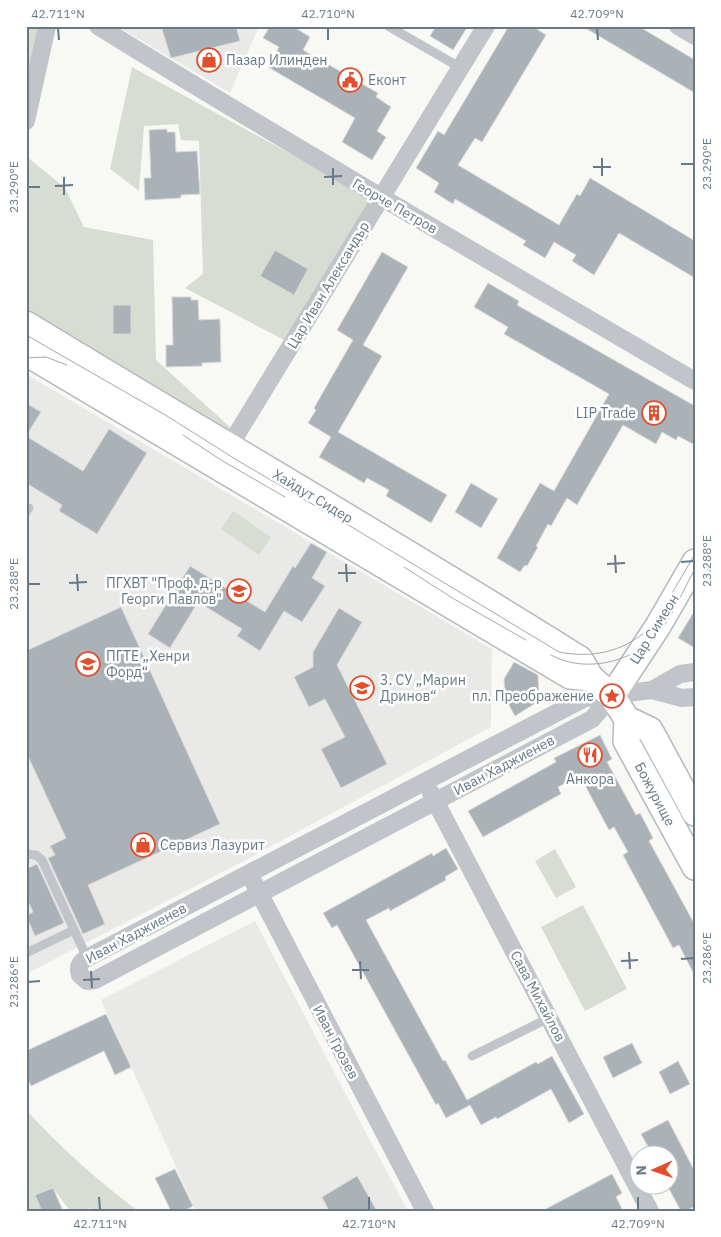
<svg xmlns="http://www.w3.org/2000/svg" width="721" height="1237" font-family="'IBM Plex Sans',sans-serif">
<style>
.built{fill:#e9e9e8}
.green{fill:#d8ddd4}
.building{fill:#aab2b8;stroke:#d9d9d7}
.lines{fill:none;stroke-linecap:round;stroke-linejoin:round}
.secondary-casing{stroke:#b3b9bd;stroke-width:28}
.lane{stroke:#c1c5c9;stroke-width:9}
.street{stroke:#c1c5c9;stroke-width:18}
.secondary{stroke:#fff;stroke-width:25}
.tram{stroke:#a2a9ae;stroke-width:1}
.ticks{fill:none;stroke:#677986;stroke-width:2}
.labels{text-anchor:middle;stroke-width:5;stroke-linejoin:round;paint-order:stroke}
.poi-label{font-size:14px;fill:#677986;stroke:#fff;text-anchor:start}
.street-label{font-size:14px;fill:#677986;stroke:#fff}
.neatline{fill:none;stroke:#677986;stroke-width:2}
.ticks-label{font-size:12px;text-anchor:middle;fill:#677986}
</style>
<rect width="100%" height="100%" fill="#f8f8f5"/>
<path class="built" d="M117 26H259L230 93Z
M26 374 492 649 491 727 242 862 26 974Z
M255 921 365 1131 408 1211H196L101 1000Z"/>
<path class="green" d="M26 26H38L26 82Z
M132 67 373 199 286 341 185 288 203 274 199 141 181 140 178 124 144 126 139 191 110 169Z
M26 156 65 188 84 227 153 240 156 360 231 428 227 438 26 319Z
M233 511 271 537 259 555 221 529Z
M555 849 576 887 556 898 535 861Z
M583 905 627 989 585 1011 541 927Z
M26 1110C61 1148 97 1180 138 1211H92L90 1208 85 1211H70L53 1188 35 1195 42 1211H26Z"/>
<path class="building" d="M161 26H236L240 41 171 58Z
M270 26H292L310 37 303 50 378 93 376 97 391 107 377 131 386 137 372 160 342 142 355 118 268 67 279 47 263 38Z
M436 26H468L453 50 430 36Z
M509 26H532L546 35 482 142 475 138 458 165 559 225 577 194 580 196 590 178 695 241V278L619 233 594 275 572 261 576 255 554 242 545 258 523 245 526 241 455 199 453 204 434 192 439 183 416 168 438 131 444 135Z
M582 26H638L695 60V93Z
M167 129V132H175L176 152 197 151 200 194 181 195V198L145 200 144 178H151L149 130Z
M275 250 308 269 294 295 260 276Z
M382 252 408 267 363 345 382 356 338 432 447 495 431 523 386 496 389 490 367 478 364 483 319 457 331 437 308 423 316 410 314 408 353 340 337 330Z
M488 283 519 301 517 305 695 406V445L678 436 676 440 662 432 656 444 623 425 577 505 567 498 551 526 548 524 536 546 538 547 527 566 525 565 520 572 497 558 540 483 554 491 609 394 504 334 508 327 474 307Z
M172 297H191V300H198L199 320 220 319 221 362 202 363V366L166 367V345H173Z
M113 305H131V334H113Z
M26 403 41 412 26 436Z
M109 429 147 453 97 534 59 511 62 505 26 483V436L83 471Z
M471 483 498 499 481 528 455 512Z
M311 543 327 552 312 578 325 586 302 622 284 611 260 651 237 636 242 629 198 602 170 648 148 634 190 566 265 612 293 566 295 568Z
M121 607 220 824 88 885 105 924 83 934 48 858 55 855 50 846 66 838 26 752V651Z
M339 608 362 622 337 665 387 764 341 788 321 749 345 737 325 699 309 707 294 677 313 667V652Z
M695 610V648L678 638Z
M514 662 538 675 539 701 515 716 505 698 504 679Z
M600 735 612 759 607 762 636 815 640 813 653 838 649 841 695 925V976L679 945 673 948 623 855 628 852 614 827 609 830 580 776 558 787 561 794 483 837 468 811 556 762 554 758Z
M446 848 458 869 445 877 446 880 390 911 389 908 366 920 443 1061 445 1060 467 1100 536 1062 538 1064 552 1056 584 1114 569 1123 551 1089 497 1119 496 1117 481 1125 470 1105 446 1118 438 1103 436 1105 337 925 332 928 323 913 432 853 433 856Z
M37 864 64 923 35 936 26 916 33 912 26 897V869Z
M106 1014 131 1067 115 1075 104 1051 31 1086 26 1076V1051Z
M632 1043 642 1063 613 1078 603 1057Z
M678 1061 690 1084 670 1094 659 1072Z
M668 1120 695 1172V1206L686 1211H681L668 1187V1154H652L641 1134Z
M175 1169 193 1206 184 1211H171L155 1178Z
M612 1174 622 1193 616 1197 623 1211H542Z
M357 1176 377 1211H329L322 1197Z
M53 1188 63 1211H42L35 1195Z"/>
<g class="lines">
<g class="secondary-casing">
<path id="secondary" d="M26 324C210 436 397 544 580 659L591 678 612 696 627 719 650 730 695 813
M26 353 570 676 591 678
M612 696 658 626 695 562
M627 719 626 741 695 867"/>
</g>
<path class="lane" d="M388 26 461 68
M26 512 29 508
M26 854 36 855 42 860 87 958
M26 953 74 930
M472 1056 549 1018"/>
<path class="street" d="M98 26C295 148 495 264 695 381
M678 26 695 36
M26 121 47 26
M224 455 486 26
M652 690 682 698 695 697
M612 696 592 719 95 980 87 981 80 975C77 966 80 962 87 958L585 698 652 690 680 674 695 672
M431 793 650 1211
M254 883 425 1211"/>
<use href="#secondary" class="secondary"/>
<path class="tram" d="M26 335 167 416 240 462 355 529 559 652C594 659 629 651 654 623 659 617 663 608 668 600 677 585 686 569 695 554
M26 358 46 357 67 365
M183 435 221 460 285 497
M404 567 454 599 526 640
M551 655C586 675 639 661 662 629 675 611 684 588 695 569"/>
</g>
<path class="ticks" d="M58 28 59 40M328 28V40M597 28 598 40M602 158V176M681 164H694M593 167H611M333 168V185M64 177V195M324 177 342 176M55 186 73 185M28 187H40M615 555 616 573M681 562 694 561M346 564 347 582M607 564 625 563M338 573H356M77 574 78 591M69 583 87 582M28 584H40M629 952 630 969M681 959 694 958M360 961 361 979M621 961 638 960M352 970H369M91 971 92 988M83 980 100 979M28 982 40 981M99 1197 100 1210M369 1197V1210M638 1197V1210"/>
<defs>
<g id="shop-ring" transform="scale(1.25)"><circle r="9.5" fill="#fff" stroke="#e14f2c" stroke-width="1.5"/><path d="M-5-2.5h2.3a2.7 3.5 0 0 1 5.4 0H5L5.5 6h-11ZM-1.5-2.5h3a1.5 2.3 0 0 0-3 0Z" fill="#e14f2c"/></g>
<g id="civic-ring" transform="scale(1.25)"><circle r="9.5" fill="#fff" stroke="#e14f2c" stroke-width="1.5"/><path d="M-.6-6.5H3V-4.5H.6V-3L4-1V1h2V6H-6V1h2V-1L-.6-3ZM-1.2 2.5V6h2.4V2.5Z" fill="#e14f2c"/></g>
<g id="building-ring" transform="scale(1.25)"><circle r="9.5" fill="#fff" stroke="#e14f2c" stroke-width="1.5"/><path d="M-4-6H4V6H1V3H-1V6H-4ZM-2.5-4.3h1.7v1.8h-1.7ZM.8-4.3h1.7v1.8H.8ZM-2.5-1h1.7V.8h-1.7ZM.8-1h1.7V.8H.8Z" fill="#e14f2c"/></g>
<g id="school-ring" transform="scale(1.25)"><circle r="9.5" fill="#fff" stroke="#e14f2c" stroke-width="1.5"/><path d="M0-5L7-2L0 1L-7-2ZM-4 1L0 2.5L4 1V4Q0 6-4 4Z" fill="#e14f2c"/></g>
<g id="sight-ring" transform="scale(1.25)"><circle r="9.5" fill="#fff" stroke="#e14f2c" stroke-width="1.5"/><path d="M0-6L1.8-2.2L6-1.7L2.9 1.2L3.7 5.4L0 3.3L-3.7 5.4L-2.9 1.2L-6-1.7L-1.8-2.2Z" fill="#e14f2c"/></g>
<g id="restaurant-ring" transform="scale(1.25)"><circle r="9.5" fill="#fff" stroke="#e14f2c" stroke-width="1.5"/><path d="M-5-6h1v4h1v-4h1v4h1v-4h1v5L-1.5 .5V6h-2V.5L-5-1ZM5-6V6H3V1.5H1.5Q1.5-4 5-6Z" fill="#e14f2c"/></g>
</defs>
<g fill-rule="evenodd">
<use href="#shop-ring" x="209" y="60"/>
<use href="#civic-ring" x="350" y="80"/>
<use href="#building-ring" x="654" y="413"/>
<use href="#school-ring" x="239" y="591"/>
<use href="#school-ring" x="88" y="664"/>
<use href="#school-ring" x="362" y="688"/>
<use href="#sight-ring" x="612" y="696"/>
<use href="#restaurant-ring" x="590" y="755"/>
<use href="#shop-ring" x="143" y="845"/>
</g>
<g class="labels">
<g class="poi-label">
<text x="226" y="65">Пазар Илинден</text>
<text x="368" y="85">Еконт</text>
<text x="636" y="418" text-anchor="end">LIP Trade</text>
<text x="222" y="588" text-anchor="end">ПГХВТ "Проф. д-р<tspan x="222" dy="16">Георги Павлов"</tspan></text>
<text x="106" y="661">ПГТЕ „Хенри<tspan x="106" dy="16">Форд“</tspan></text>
<text x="380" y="685">3. СУ „Марин<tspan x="380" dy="16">Дринов“</tspan></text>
<text x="594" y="701" text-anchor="end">пл. Преображение</text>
<text x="590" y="784" text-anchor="middle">Анкора</text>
<text x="160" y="850">Сервиз Лазурит</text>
</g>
<g class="street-label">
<text transform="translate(395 206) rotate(30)" y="5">Георче Петров</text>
<text transform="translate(328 285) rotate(-59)" y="5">Цар Иван Александър</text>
<text transform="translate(313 496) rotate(31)" y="5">Хайдут Сидер</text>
<text transform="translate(654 629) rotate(-58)" y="5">Цар Симеон</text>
<text transform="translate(504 765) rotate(-28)" y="5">Иван Хаджиенев</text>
<text transform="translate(655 794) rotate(62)" y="5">Божурище</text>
<text transform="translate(136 933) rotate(-28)" y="5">Иван Хаджиенев</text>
<text transform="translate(538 996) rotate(62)" y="5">Сава Михайлов</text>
<text transform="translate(336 1042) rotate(62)" y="5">Иван Грозев</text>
</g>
</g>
<rect width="721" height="1237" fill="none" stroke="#ffffff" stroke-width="55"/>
<g transform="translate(654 1170) rotate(268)"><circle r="24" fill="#ffffff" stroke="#c2c9cf"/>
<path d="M0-4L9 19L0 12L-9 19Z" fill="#e14f2c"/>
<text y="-8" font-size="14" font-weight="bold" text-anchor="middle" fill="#677986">N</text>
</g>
<rect x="28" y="28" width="666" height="1182" class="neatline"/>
<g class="ticks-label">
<text x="58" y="18">42.711°N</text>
<text x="328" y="18">42.710°N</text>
<text x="597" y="18">42.709°N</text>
<text transform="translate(707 164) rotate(-90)" y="4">23.290°E</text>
<text transform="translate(14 187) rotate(-90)" y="4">23.290°E</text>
<text transform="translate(707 561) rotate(-90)" y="4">23.288°E</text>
<text transform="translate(14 584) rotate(-90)" y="4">23.288°E</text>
<text transform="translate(707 958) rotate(-90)" y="4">23.286°E</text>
<text transform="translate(14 982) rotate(-90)" y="4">23.286°E</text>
<text x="100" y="1228">42.711°N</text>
<text x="369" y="1228">42.710°N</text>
<text x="638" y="1228">42.709°N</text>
</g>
</svg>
